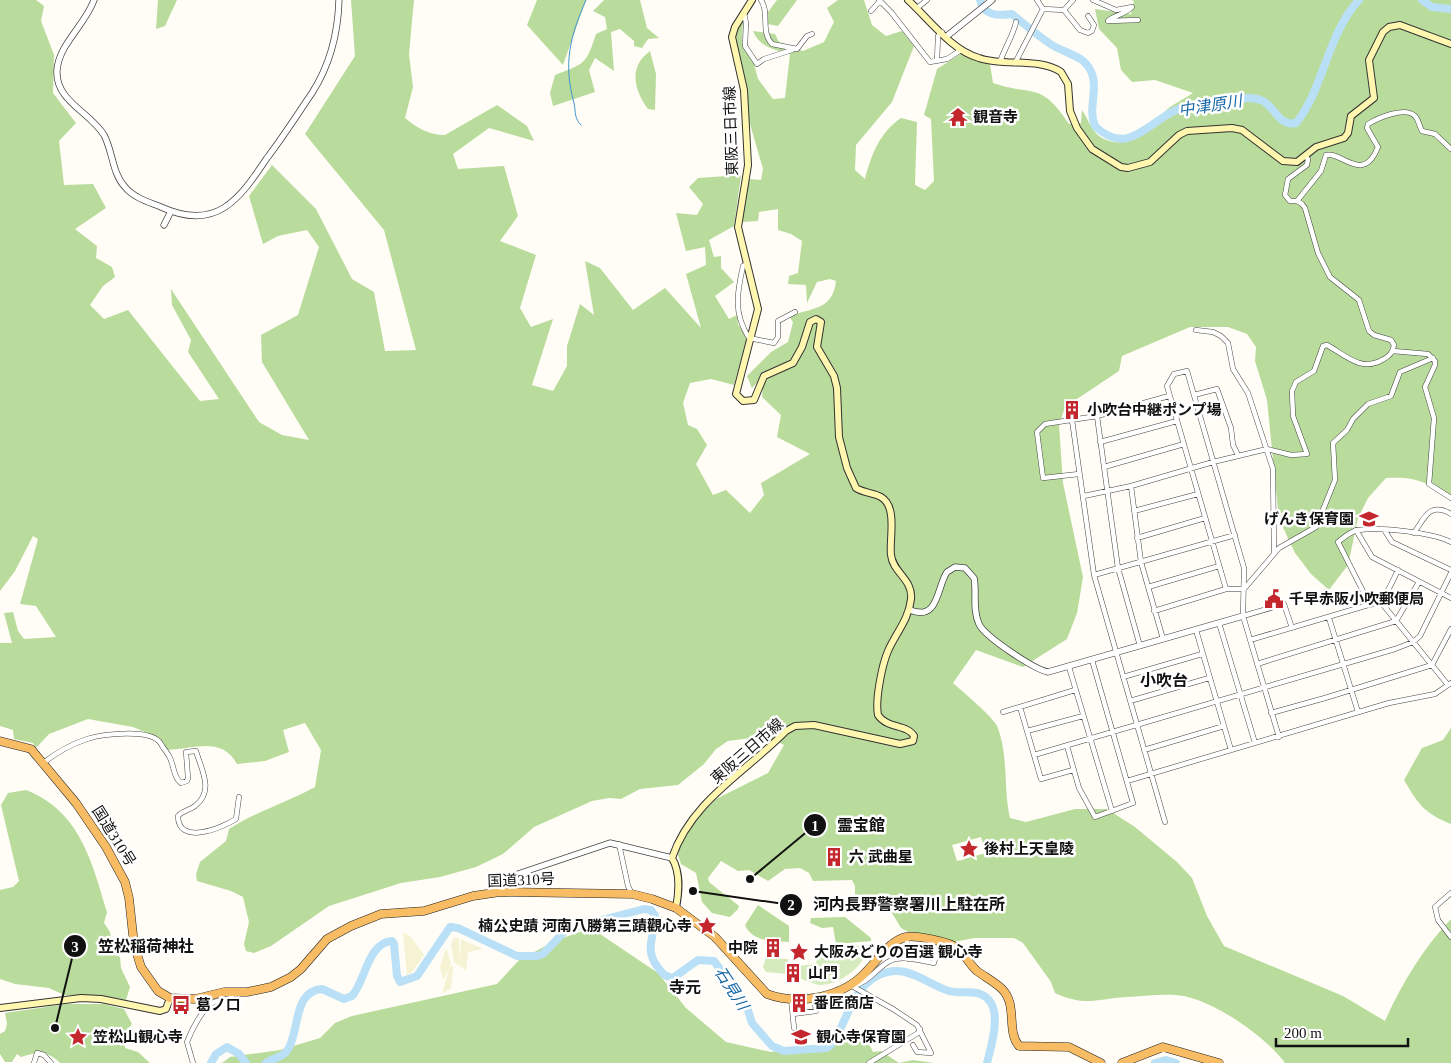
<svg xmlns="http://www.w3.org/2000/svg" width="1451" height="1063" font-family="'Times New Roman','Noto Sans JP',serif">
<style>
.farmland{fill:#f6f3d4}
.green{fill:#d5ebbd}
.forest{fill:#b9dc9c;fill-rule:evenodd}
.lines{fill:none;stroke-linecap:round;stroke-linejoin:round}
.stream{stroke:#3f96cf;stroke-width:1}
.river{stroke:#b9e0f7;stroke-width:8}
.minor-casing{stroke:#444;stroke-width:5.5}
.tertiary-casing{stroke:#444;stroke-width:7}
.secondary-casing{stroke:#333;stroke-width:8}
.trunk-casing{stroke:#222;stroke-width:9}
.minor{stroke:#fff;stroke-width:4.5}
.tertiary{stroke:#fff;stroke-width:5.5}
.secondary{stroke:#fff6b0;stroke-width:6}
.trunk{stroke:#f7bc64;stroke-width:8}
.labels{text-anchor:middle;stroke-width:5;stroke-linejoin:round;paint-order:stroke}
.poi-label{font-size:15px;font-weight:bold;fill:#111;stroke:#fff;text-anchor:start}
.street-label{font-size:15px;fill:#111;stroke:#fff}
.water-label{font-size:16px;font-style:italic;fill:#1768a6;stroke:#fff}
.neighbourhood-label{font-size:16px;font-weight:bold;fill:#111;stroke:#fff}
.leader{fill:none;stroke:#111;stroke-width:2}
.callout-dot{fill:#111;stroke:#fff;stroke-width:2}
.mark-label{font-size:15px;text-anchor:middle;font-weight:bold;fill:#fff}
.callout-label{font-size:16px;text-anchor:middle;font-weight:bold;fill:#111;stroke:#fff;stroke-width:5;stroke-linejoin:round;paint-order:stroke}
</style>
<rect width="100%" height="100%" fill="#fffdf5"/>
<path class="farmland" d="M403 932 410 936 424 955 412 972 407 975Z
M454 938H459L460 962 461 939 483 949 468 952 466 971 461 967 460 962V967L454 962 451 945Z
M446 948 451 963 449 967 453 965V968L451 988 442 994 449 969 443 980 440 967Z"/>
<path class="green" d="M870 945C865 965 842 984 821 985 815 985 805 980 799 978L798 966 816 964V948Z
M766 958 788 959 787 974 766 972 763 967Z"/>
<path class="forest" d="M0 0H36L44 6 41 21 54 55 53 93 76 123 59 141 64 185 93 184 106 208 75 229 97 246 96 258 112 267 115 277 103 286 90 305 104 319 128 310 200 401 219 399 188 352 191 340 172 305 171 289 259 422 282 435 309 440 262 362 261 335 298 315 319 247 307 230 278 236 263 244 249 196 272 165 316 209 352 279 374 292 385 351 416 350 384 230 305 134 355 56 351 0H414L409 54 413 87 405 118C417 128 429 135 445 135L497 105 527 126 534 141 489 128 453 154 458 169 504 166 518 216 500 241 536 255 520 308 531 327 553 319 532 385 553 391 567 366V346L580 304 594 315 585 261 600 268 633 310 665 288 701 328 686 274 706 265 705 247 686 251 676 213 697 215 703 204 689 187 698 178 741 175 734 226 709 240 714 257 721 256V268L734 282 715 296 729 319 737 315 738 324 747 338 734 385 711 379 690 383 683 403 688 425 697 429 707 445 696 464 713 495 726 490 750 513 764 495 761 483 810 454 777 437 781 415 762 397 764 375 752 388 747 376 771 352 788 342 793 322 789 316C812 308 833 310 836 281L830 279 817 282 807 303 806 285 788 284 789 276 798 273 802 241 791 234 778 230V209L759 212 758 221 742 222 748 179 761 180 763 169 748 117 734 42 737 29 743 21 742 44 753 60 758 79 773 99 785 98 790 54C775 50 759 47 753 31L775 34 779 42 803 51 824 42 834 22 827 8 838 0H864L872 25 886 36 902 31 914 46 892 102 856 145 855 170 865 179C871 155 880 132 901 118L917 122 915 185 925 190 934 181 931 119 924 115 937 69 962 53 990 64 993 83C1035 97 1040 81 1069 124L1081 123 1082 110C1087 117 1092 131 1099 136 1128 156 1150 124 1170 107 1177 102 1186 98 1193 93L1155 80 1132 82 1121 70 1117 48 1099 29 1095 9 1131 14 1134 1 1131 0H1451V500C1429 482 1415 476 1386 478L1368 498 1358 518 1348 565 1329 590 1311 574 1295 553 1279 519 1267 400 1255 361 1256 347 1247 334 1228 327H1190L1122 356 1119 371 1065 407 1059 425 1063 483 1083 577 1077 613 1067 639 1023 667 976 650 953 683C962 691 993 717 997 726 1009 755 1003 788 1010 818L1026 822 1075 809H1107L1135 827 1177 862 1192 878 1207 916 1224 946 1343 996 1385 1021C1401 985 1423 948 1451 919V1063H1285C1265 1036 1217 1003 1184 996 1166 993 1144 996 1126 997 1096 999 1086 1007 1055 993L1051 982 1023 943 1014 938H975L953 942 912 934 901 928 889 908 871 899 855 902V886L852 880 813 881 809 873 800 868 785 869 768 881 749 870 738 871 721 861 708 878 709 882 739 906 738 909 730 917 712 913 702 902 696 873 681 864 678 855 681 842 693 822 716 799 768 773 784 745 766 736 728 741 716 749 704 764 678 785 640 789 621 799 609 798 592 801 534 827 503 854 476 867 440 877 401 883 329 906 271 946 254 953 246 951 244 944 249 922 243 897 231 891 197 881 196 874 200 862 226 841 229 829C255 812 286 803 315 787L321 750 305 723 283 730 289 752 265 761 237 764C221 736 195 749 168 750L159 738 133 727 88 719 49 734 36 748 33 743 14 739 13 730 0 726V643H12L4 613 13 612 18 631 24 639 56 637 36 606 20 604 38 539 33 536 15 571 0 591ZM981 837 986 853 957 861 952 845Z
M158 0H177L165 26 156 29Z
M537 0H586L563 65 527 25Z
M604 0H640L647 28 659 38 648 39 642 48 634 46V41L620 29 611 32 614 71 595 58 589 70 595 92 553 106 550 93 555 75C584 64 586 65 596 34L607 29 605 17 593 11Z
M777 0H797L778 26 767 24 768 12Z
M650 51 656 74 655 110 648 109C634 90 628 67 650 51Z
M1451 728V824C1424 813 1418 804 1404 780L1422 748 1443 740Z
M26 790C80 811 92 862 107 912L104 923 110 932 113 953 120 957 121 968 130 987 126 1000 95 995H64L49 988 15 984 0 979V890L13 887 19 881 1 805 8 793Z
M758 905 789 926V942C774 941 752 942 745 925Z
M845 917 871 938V941L836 944 833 927 822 928 810 923 811 918Z
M582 931 600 934 658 973 686 1008 726 1042 771 1052 858 1041 869 1044 873 1052 881 1051 899 1063 913 1060 934 1063H222L230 1057 280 1050 320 1038 335 1023 352 1016 497 984 519 960 555 941Z
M66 1004H104L124 1009 132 1024 125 1033V1048L138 1052 150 1063H60C48 1050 36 1052 21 1057L17 1054 12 1062H5L0 1054V1034L5 1031 7 1024 5 1013Z"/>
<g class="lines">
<path class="stream" d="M581 125C574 118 576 113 574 103 563 63 570 37 586 0"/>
<path class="river" d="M980 0C984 16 998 16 1012 14 1024 24 1038 36 1052 45 1068 55 1087 55 1093 77 1097 94 1088 109 1095 126 1131 161 1151 114 1188 106 1200 103 1213 105 1226 103 1233 102 1240 99 1248 98 1253 98 1259 99 1263 101 1275 107 1279 127 1296 123 1323 91 1328 32 1359 0
M1422 0 1432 7 1451 9
M211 1063 216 1054 227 1047 239 1054 246 1063
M266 1063C272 1058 282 1058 287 1051 300 1034 292 991 322 989L344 999 352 996C365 982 368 942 392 941L394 944 397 976 400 982 417 976 450 927 458 928 517 956H537L543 954 567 929 644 909 651 910 655 916C655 935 644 949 657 966 662 973 665 977 673 978L698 960 714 961 746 1004 752 1023 772 1046 784 1051 826 1048 831 1045C847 1023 851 990 877 976 905 961 924 983 949 991 964 995 981 987 991 1003 1000 1018 991 1047 987 1063
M1155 1063 1166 1060 1176 1063"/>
<g class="minor-casing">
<path id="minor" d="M761 0C770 13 760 31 772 44L797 49 807 36 812 34
M879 0 891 12 930 62 947 59 961 50
M1037 0 1043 9
M1093 0 1116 10 1132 7C1125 15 1111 16 1108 21L1138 20
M917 8 927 0
M1043 9 1064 10 1073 0
M1064 10 1080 30 1088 33 1092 31 1094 25 1088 16
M871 11 879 2
M744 13 746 23 745 46 757 64 764 59 792 50
M937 61 938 36 942 32
M1000 62C1005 47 1013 36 1016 22
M1015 63 1043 9
M1305 156 1308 159 1307 165 1288 179 1285 195 1290 201H1297L1321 171 1326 155C1342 151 1363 185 1378 147L1367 128 1368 124C1378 118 1405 106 1415 116 1419 120 1419 126 1422 131L1435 134 1451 149
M747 264 743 266C737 293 733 313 749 338L774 343 778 337V321L795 312
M1196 330 1213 332 1221 336 1228 343 1233 369 1248 393 1273 469 1274 553
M1393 351 1428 354 1435 361V365L1425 387 1434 418 1429 484 1451 498
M1194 395 1217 389 1231 428 1233 445 1238 455
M1097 416 1118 568 1140 646
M1072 420 1094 575 1165 822
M1100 442 1177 421
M1104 467 1184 444
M1079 474 1043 478 1037 432 1045 424 1097 416 1169 396
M1131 486 1141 562 1163 639
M1084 496 1131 486 1213 462 1267 449 1291 455 1307 454 1293 416 1292 391 1296 382 1314 371 1323 346 1327 345C1345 355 1361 372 1382 360 1389 357 1393 353 1394 345L1391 340 1374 335 1369 331 1359 300 1330 277 1318 253 1305 208 1302 204 1297 201
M1134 511 1198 494
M1356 530 1372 557 1451 598
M1385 531 1392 542 1451 570
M1414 533C1424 519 1429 501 1451 514
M1137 538 1205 518
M1094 575 1235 535
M1148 587 1219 566
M1226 589 1167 386 1174 374 1187 371 1244 568 1243 616 1279 737
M1380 601 1448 685
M1370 605 1338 542C1343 538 1351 531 1358 530 1381 527 1430 532 1451 542
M1154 611 1226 589H1244L1279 548 1316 527 1335 480 1333 443 1347 430 1353 419 1368 404 1391 396 1400 372 1433 358
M1243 616 1284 604 1292 628
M1329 618 1358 712
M1219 623 1255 743
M1196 630 1231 750
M1250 640 1375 603C1387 597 1392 582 1398 570
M1257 664 1396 621 1419 582
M1069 667 1112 811
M1123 677 1202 654
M1130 701 1209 678
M1020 707 1041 779 1073 770
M1003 712 1075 690
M1271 713 1325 698 1432 665 1451 629
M1027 731 1083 716
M1067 746 1079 788 1095 817 1133 803 1092 660
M1144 750 1224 726
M1034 755 1395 649 1413 642 1420 636 1451 573
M43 763C56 753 72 744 87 739 102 734 152 728 161 744 163 748 167 752 169 756 174 764 173 777 181 783L187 781 188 778 186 752 196 751C201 769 215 791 195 806 190 810 182 811 178 816 178 846 222 828 236 819L239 797
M1127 781 1389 703 1435 694 1451 683
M619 844 628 886 632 894
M1451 893 1435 907 1438 920 1451 937
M907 936 908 959
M852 986 893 1009 917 1025 931 1053 917 1052 913 1045
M853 986C868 983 876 969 888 962 900 954 921 961 934 963L936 955 942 953 944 943
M791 998 794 1028
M793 1014 816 1011 814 997
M34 1063 37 1053 44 1055 51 1063
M193 1063 187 1042C192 1029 202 1009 214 1002 219 1000 225 1000 230 999L234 992
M869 1063 918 1033 920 1029"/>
</g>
<g class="tertiary-casing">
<path id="tertiary" d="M94 0C86 24 59 44 57 70 55 101 90 112 104 135 113 152 112 173 125 187 134 198 149 202 161 207 216 232 239 200 267 158 283 137 297 115 312 93 330 65 338 33 339 0
M947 36 992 0
M164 225 171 211
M910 610C939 622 937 586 947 572L955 567 965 568 974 578C977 593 972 609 979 624 985 637 1034 669 1048 672L1243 616
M500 892 502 883 509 877 610 843 672 858"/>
</g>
<g class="secondary-casing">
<path id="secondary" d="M908 0C929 19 951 50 979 58 1004 67 1039 57 1061 72L1068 84 1070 111 1077 128 1092 149 1121 167 1128 168 1150 162 1179 135 1187 131 1232 128 1242 130 1283 161 1297 162 1316 147 1344 138 1348 133 1351 116 1374 98 1369 60 1383 32 1389 27 1400 25 1451 44
M676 908C679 892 681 873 672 858 691 801 746 772 786 731L795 726 814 725 900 744 913 741 914 736C907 724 887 729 878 715 875 700 882 665 888 651 896 633 909 619 911 599 913 579 893 573 891 555 889 539 898 507 881 497 874 493 864 493 856 488L847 468 839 437 837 388 834 376 817 347 821 322 816 319 810 322 802 347 793 363 764 376 754 400 743 401 736 394 758 309 738 227 748 165 744 90 732 37 735 27 752 0
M0 1008 81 998 101 999 160 1011 166 1009 170 998"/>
</g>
<g class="trunk-casing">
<path id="trunk" d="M0 741 31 749 76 803 106 847 125 882 129 898 134 944 141 967 158 991 170 998 195 999 224 992H247L271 987 291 977 301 969 327 939 351 926 381 914 424 911 473 896 500 892 632 894 652 899 676 908 715 937 767 994C799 1006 843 997 866 972 877 961 889 941 906 937 915 935 950 942 957 948 965 954 969 964 977 971 985 977 995 982 1002 989 1018 1005 1006 1031 1019 1046L1069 1047 1101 1063
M1122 1063 1163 1047 1219 1063"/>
</g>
<use href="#minor" class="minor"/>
<use href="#tertiary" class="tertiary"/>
<use href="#secondary" class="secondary"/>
<use href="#trunk" class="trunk"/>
</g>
<defs>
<g id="temple-bare" transform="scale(1.5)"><path d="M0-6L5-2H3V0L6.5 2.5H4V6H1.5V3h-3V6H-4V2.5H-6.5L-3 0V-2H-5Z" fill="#c4262e" stroke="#fff" stroke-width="2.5" paint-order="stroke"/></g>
<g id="building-bare" transform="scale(1.5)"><path d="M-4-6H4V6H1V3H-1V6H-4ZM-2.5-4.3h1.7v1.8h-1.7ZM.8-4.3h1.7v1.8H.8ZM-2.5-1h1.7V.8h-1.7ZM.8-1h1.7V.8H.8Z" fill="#c4262e" stroke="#fff" stroke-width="2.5" paint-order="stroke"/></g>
<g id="school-bare" transform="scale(1.5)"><path d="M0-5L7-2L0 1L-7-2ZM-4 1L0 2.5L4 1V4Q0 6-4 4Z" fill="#c4262e" stroke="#fff" stroke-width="2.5" paint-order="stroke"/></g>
<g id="civic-bare" transform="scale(1.5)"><path d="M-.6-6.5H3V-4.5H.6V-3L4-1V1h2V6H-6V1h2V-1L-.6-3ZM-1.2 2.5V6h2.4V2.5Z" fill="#c4262e" stroke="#fff" stroke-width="2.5" paint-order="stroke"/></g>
<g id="sight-bare" transform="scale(1.5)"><path d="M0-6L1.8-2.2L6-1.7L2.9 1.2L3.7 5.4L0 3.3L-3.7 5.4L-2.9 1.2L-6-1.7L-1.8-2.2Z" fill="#c4262e" stroke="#fff" stroke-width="2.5" paint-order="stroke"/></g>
<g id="bus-bare" transform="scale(1.5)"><path d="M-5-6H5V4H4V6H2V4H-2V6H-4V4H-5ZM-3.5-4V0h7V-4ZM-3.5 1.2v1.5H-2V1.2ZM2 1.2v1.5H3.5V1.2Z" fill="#c4262e" stroke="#fff" stroke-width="2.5" paint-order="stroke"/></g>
</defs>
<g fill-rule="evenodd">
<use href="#temple-bare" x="958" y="117"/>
<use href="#building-bare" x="1072" y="410"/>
<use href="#school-bare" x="1369" y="519"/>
<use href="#civic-bare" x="1274" y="599"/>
<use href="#sight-bare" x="969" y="849"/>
<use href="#building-bare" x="834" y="857"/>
<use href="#sight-bare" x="707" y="926"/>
<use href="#building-bare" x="773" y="948"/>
<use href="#sight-bare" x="799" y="952"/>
<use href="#building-bare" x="793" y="973"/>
<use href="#building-bare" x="799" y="1003"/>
<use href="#bus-bare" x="181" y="1005"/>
<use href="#sight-bare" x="78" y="1037"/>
<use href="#school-bare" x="801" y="1037"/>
</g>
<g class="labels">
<g class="poi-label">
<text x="973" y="122">観音寺</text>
<text x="1087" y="415">小吹台中継ポンプ場</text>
<text x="1354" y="524" text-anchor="end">げんき保育園</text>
<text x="1289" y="604">千早赤阪小吹郵便局</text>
<text x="984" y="854">後村上天皇陵</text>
<text x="849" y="862">六 武曲星</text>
<text x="692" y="931" text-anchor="end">楠公史蹟 河南八勝第三蹟觀心寺</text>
<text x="758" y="953" text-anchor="end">中院</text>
<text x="814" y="957">大阪みどりの百選 観心寺</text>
<text x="808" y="978">山門</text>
<text x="814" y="1008">番匠商店</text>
<text x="196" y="1010">葛ノ口</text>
<text x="93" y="1042">笠松山観心寺</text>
<text x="816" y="1042">観心寺保育園</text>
</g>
<g class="street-label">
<text transform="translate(731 131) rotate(-92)" y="5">東阪三日市線</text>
<text transform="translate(747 751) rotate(-41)" y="5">東阪三日市線</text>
<text transform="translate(114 836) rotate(58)" y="5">国道310号</text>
<text transform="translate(521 880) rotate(-2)" y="5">国道310号</text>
</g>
<g class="water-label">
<text transform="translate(1210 105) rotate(-9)" y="6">中津原川</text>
<text transform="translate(732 988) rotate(57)" y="6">石見川</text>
</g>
<g class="neighbourhood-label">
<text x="1164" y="686">小吹台</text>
<text x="685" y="993">寺元</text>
</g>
</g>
<path class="leader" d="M750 879L815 825M693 891L791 905M55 1028L75 946"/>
<g class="callout-dot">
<circle cx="750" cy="879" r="5"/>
<circle cx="693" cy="891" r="5"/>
<circle cx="55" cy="1028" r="5"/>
<circle cx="815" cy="825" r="12"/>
<circle cx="791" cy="905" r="12"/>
<circle cx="75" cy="946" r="12"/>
</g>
<g class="mark-label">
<text x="815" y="831">1</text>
<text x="791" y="910">2</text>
<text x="75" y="952">3</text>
</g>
<g class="callout-label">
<text x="861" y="831">霊宝館</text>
<text x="909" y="910">河内長野警察署川上駐在所</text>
<text x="146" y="952">笠松稲荷神社</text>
</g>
<path d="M1276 1038v8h132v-8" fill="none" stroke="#111111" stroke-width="2.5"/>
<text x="1284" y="1038" font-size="15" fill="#111111" stroke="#ffffff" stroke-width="4" paint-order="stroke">200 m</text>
</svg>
